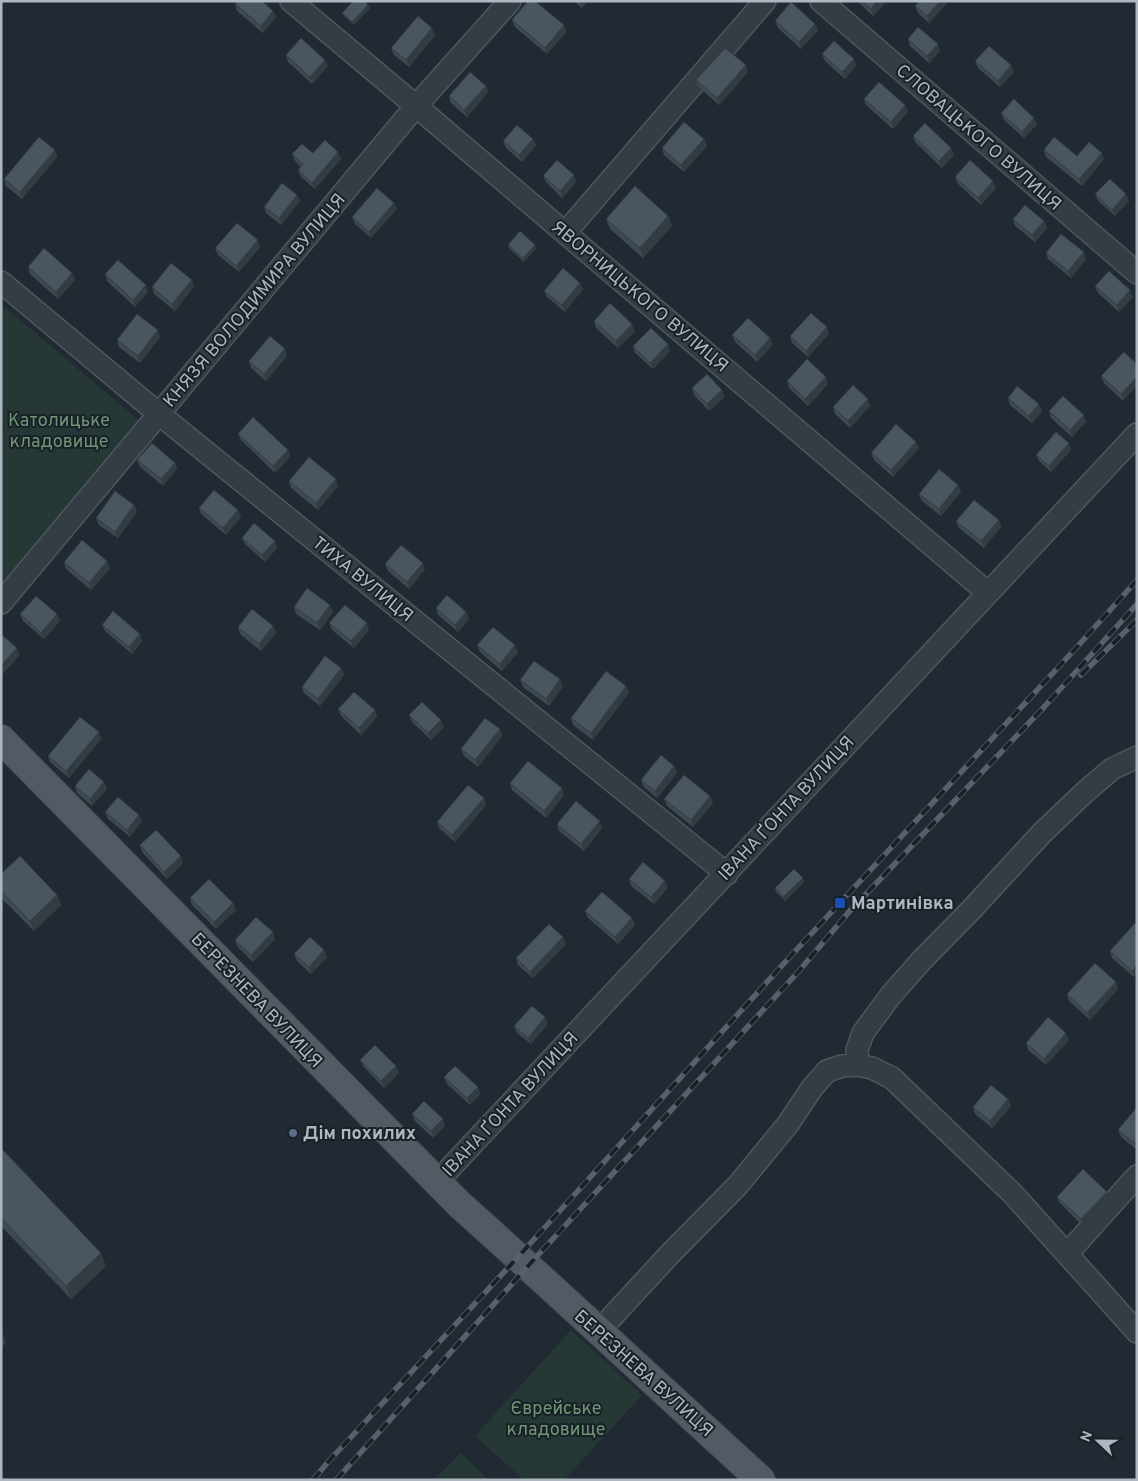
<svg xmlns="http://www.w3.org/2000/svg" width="1138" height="1481" font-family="Overpass,sans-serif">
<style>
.green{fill:#253836}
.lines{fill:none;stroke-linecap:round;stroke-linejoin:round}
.minor-casing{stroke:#4e575f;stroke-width:24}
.major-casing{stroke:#3d454e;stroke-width:30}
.minor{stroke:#343c44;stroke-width:21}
.major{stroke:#525b64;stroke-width:28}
.rail-casing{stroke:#56616b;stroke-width:5.5}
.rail{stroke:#192128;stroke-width:4;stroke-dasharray:11;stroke-linecap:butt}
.wall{fill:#3f4952}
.shaded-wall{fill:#333c42}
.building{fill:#49555f;stroke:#333c42}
.transit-dot{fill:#1a4fb4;stroke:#192128;stroke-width:2}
.service-dot{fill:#5c6f8a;stroke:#192128;stroke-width:2}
.labels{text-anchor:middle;stroke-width:4;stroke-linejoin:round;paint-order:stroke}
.street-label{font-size:18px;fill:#aeb7c1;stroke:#192128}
.park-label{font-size:18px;fill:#709574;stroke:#192128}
.poi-label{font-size:18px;font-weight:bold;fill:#aeb7c1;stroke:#192128;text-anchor:start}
</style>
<rect width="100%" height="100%" fill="#212a33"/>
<path class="green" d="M1 304 141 422 1 593Z
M571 1330 642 1395 564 1480H524L475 1436Z
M461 1453 489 1480H434Z"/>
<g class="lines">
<g class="minor-casing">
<path id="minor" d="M291 1 416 106 988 593
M821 1 1137 273
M565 233 765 1
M1 282 159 414 727 874
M1 603 416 106 510 1
M858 1065 857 1050 863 1033 891 995 922 960 972 909 1042 833 1085 792 1112 769 1137 757
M437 1182 1137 434
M1067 1254 1137 1176
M598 1332 669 1255 738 1185 788 1124 812 1088 827 1071 842 1066 858 1065 872 1068 892 1078 1012 1193 1137 1332"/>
</g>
<g class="major-casing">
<path id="major" d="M1 739 459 1204C561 1295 660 1388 761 1480"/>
</g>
<use href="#minor" class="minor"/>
<use href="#major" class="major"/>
<g class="rail-casing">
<path id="rail" d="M1081 675 1137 620
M313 1480 328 1462 518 1257 787 960 1077 647 1137 580
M336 1480 528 1266 799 971 848 913 1045 706 1137 604"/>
</g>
<use href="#rail" class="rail"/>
</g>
<path class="wall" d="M574 1H588L582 8Z
M857 1H884L885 3 873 16Z
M949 1 929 23 918 13 915 6Z
M235 4 273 11 276 17 263 33 237 11Z
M368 5 370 8 354 25 344 16 342 13Z
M512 20 564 25 566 32 547 54 515 27Z
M775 21 818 30 801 49 778 28Z
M432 28 435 35 409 67 394 55 391 48Z
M908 39 940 51 929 63 910 46Z
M822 54 854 59 856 66 845 79 825 61Z
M286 55 328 66 312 84 288 62Z
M975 61 1014 72 1000 87 978 68Z
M748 72 719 105 699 87 696 80Z
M486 86 488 92 467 117 451 103 449 96Z
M864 99 905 105 908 112 893 129 866 105Z
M1001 113 1037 124 1024 138 1004 120Z
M913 136 954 155 942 168 915 142Z
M533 139 536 145 522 162 506 148 503 141Z
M704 139 707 146 684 172 664 155 662 148Z
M55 150 57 157 22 199 6 186 4 179Z
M1044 150 1077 156 1104 159 1082 186 1046 157Z
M338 152 341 159 315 189 301 177 298 170 301 167 295 161 292 154Z
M543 176 576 182 562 198 546 182Z
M955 177 996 188 981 205 958 184Z
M1095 194 1129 201 1115 216 1098 201Z
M297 195 300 201 281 225 266 213 264 207Z
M397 209 371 238 355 224 352 217Z
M668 216 672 226 643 258 610 229 606 219Z
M1013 219 1044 221 1047 228 1035 242 1015 226Z
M508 245 536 248 524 262 509 248Z
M260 247 239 272 218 255 215 248Z
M1046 253 1086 259 1071 278 1048 259Z
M28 267 72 273 75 280 58 299 30 274Z
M105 274 148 292 135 307 107 281Z
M580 283 583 289 565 312 547 297 544 291Z
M194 286 175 311 154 294 152 287Z
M1095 286 1133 297 1119 312 1098 293Z
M594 321 635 331 618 348 596 328Z
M829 334 808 357 792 343 790 336Z
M732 335 773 344 757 362 735 342Z
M160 337 140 363 119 347 117 340Z
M668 344 670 351 653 369 635 353 633 346Z
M1124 352 1123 401 1104 383 1101 376Z
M287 356 266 381 251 368 249 361Z
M787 381 828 384 808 406 789 388Z
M692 388 722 390 724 397 709 411 694 395Z
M1008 398 1042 411 1032 423 1010 405Z
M870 406 850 428 835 414 833 407Z
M1049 411 1086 422 1072 437 1051 418Z
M238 434 288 450 290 457 275 473 241 440Z
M1069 443 1071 450 1051 472 1039 461 1036 455Z
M919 448 893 477 874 460 871 453Z
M137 460 175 463 177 469 163 486 140 467Z
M289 481 338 486 318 510 291 488Z
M958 485 961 492 941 516 922 501 919 494Z
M134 505 137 512 118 538 99 525 96 518Z
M199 508 238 510 241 517 226 535 201 514Z
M999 520 1001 527 984 548 959 528 956 521Z
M242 538 275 541 277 548 265 562 245 544Z
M64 562 110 568 91 590 66 569Z
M385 564 425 569 409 589 388 571Z
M294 607 333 612 320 630 296 614Z
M436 608 466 612 469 619 458 632 438 615Z
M20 614H57L60 621 44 639 23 621Z
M329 623 369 630 354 648 332 630Z
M102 625 140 634 142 641 132 654 105 631Z
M273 626 276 633 261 651 240 634 238 627Z
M477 645 518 652 502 671 480 652Z
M341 668 344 675 320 706 304 693 302 687Z
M520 680 563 686 549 706 523 687Z
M626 686 629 693 593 740 573 725 571 718Z
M338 709 375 710 377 717 361 735 341 716Z
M409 715 444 727 431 740 412 722Z
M500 729 502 736 478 767 464 756 461 749Z
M99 732 101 739 69 778 50 762 48 756Z
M674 766 677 773 657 798 644 787 641 780Z
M104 782 107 789 92 806 77 793 75 786Z
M510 783 564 795 546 818 512 790Z
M710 796 713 803 693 827 667 806 664 799Z
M484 798 486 805 455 842 439 828 437 822Z
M105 812 142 821 130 837 108 819Z
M557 824 602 828 584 851 559 831Z
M140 845 183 863 167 879 142 852Z
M1 874 57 895 61 905 34 931 1 898Z
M629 879 668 887 654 904 631 886Z
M804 882 785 901 776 892 775 888Z
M190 898 233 903 236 910 216 929 192 905Z
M585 911 635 925 618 944 588 918Z
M1137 925 1134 977 1112 958 1110 951Z
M275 939 253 962 237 946 235 940Z
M566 944 533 978 518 965 516 958Z
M294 954 327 957 311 974 297 961Z
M1116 982 1118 989 1090 1020 1069 1001 1067 994Z
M548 1024 531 1044 517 1033 514 1026Z
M1069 1040 1046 1065 1028 1050 1026 1043Z
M360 1060 396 1066 399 1073 384 1088 363 1066Z
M444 1077 478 1087 480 1094 470 1105 447 1084Z
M1008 1099 1011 1106 992 1128 975 1114 973 1107Z
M1137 1107V1150L1121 1137 1118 1130Z
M412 1114 445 1126 433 1138 415 1121Z
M1 1148 106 1266 71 1299 1 1226Z
M1057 1197 1109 1199 1083 1226 1060 1203Z"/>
<path class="shaded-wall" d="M580 1H588L582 8Z
M877 1H884L885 3 873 16 871 9Z
M940 1H949L929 23 927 16Z
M368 5 370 8 354 25 352 22Z
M273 11 276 17 263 33 261 26Z
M815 24 818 30 801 49 799 42Z
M564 25 566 32 547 54 545 48Z
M432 28 435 35 409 67 406 60Z
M938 44 940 51 929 63 927 56Z
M854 59 856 66 845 79 842 72Z
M325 60 328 66 312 84 310 77Z
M746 65 748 72 719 105 717 98Z
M1011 65 1014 72 1000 87 998 81Z
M486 86 488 92 467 117 464 110Z
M905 105 908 112 893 129 891 122Z
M1034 118 1037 124 1024 138 1022 132Z
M533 139 536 145 522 162 519 155Z
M704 139 707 146 684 172 681 165Z
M951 148 954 155 942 168 939 161Z
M55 150 57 157 22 199 20 192Z
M338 152 341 159 315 189 312 183Z
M1102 153 1104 159 1082 186 1079 179Z
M574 175 576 182 562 198 560 191Z
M993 181 996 188 981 205 978 198Z
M1126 194 1129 201 1115 216 1112 210Z
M297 195 300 201 281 225 279 218Z
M394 203 397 209 371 238 369 232Z
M668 216 672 226 643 258 640 248Z
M1044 221 1047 228 1035 242 1032 235Z
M258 240 260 247 239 272 236 266Z
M535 245 536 248 524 262 523 258Z
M1084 252 1086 259 1071 278 1068 271Z
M72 273 75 280 58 299 56 292Z
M192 280 194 286 175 311 172 304Z
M580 283 583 289 565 312 562 305Z
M146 285 148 292 135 307 133 300Z
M1130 290 1133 297 1119 312 1117 305Z
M632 324 635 331 618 348 616 341Z
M827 327 829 334 808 357 806 351Z
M158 330 160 337 140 363 138 356Z
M770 338 773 344 757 362 755 355Z
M668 344 670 351 653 369 650 363Z
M285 349 287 356 266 381 264 374Z
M826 377 828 384 808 406 805 399Z
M1137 377V386L1123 401 1121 394Z
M722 390 724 397 709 411 707 404Z
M868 399 870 406 850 428 848 421Z
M1039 404 1042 411 1032 423 1029 416Z
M1084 415 1086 422 1072 437 1070 430Z
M916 442 919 448 893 477 891 470Z
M1069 443 1071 450 1051 472 1049 466Z
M288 450 290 457 275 473 273 466Z
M175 463 177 469 163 486 161 479Z
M336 479 338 486 318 510 316 503Z
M958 485 961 492 941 516 939 509Z
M134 505 137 512 118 538 115 532Z
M238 510 241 517 226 535 223 528Z
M999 520 1001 527 984 548 981 541Z
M275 541 277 548 265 562 262 555Z
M107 561 110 568 91 590 89 583Z
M423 563 425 569 409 589 407 582Z
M330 605 333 612 320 630 317 623Z
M466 612 469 619 458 632 455 625Z
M57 614 60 621 44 639 41 633Z
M367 623 369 630 354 648 351 641Z
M273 626 276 633 261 651 259 644Z
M140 634 142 641 132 654 129 647Z
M515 645 518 652 502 671 500 664Z
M17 648 20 655 1 676V666Z
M341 668 344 675 320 706 318 699Z
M560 679 563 686 549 706 546 699Z
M626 686 629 693 593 740 591 733Z
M375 710 377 717 361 735 359 728Z
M441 720 444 727 431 740 428 733Z
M500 729 502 736 478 767 475 760Z
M99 732 101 739 69 778 66 771Z
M674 766 677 773 657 798 655 791Z
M104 782 107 789 92 806 90 799Z
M562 788 564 795 546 818 544 811Z
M710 796 713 803 693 827 691 820Z
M484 798 486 805 455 842 452 835Z
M139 815 142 821 130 837 127 830Z
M600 821 602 828 584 851 581 844Z
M181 856 183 863 167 879 164 872Z
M803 878 804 882 785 901 783 897Z
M665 881 668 887 654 904 651 897Z
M57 895 61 905 34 931 30 921Z
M233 903 236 910 216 929 214 922Z
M632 918 635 925 618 944 615 937Z
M273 932 275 939 253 962 251 955Z
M563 937 566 944 533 978 530 972Z
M324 950 327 957 311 974 309 967Z
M1137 965V975L1134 977 1132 971Z
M1116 982 1118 989 1090 1020 1087 1013Z
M545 1017 548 1024 531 1044 528 1038Z
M1066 1033 1069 1040 1046 1065 1044 1059Z
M396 1066 399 1073 384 1088 381 1081Z
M478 1087 480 1094 470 1105 467 1098Z
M1008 1099 1011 1106 992 1128 990 1121Z
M443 1119 445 1126 433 1138 431 1131Z
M1107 1192 1109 1199 1083 1226 1081 1219Z
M101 1253 106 1266 71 1299 66 1286Z
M1 1330 6 1343 1 1348Z"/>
<path class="building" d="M237 1H262L273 11 261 26 235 4Z
M353 1H365L368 5 352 22 342 13Z
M528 1H535L564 25 545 48 512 20Z
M862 1H877L871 9Z
M920 1H940L927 16 915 6Z
M791 2 815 24 799 42 775 21Z
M418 16 432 28 406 60 391 48Z
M918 27 938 44 927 56 908 39Z
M301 38 325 60 310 77 286 55Z
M834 41 854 59 842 72 822 54Z
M989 46 1011 65 998 81 975 61Z
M725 48 746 65 717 98 696 80Z
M470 72 486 86 464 110 449 96Z
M879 82 905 105 891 122 864 99Z
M1014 99 1034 118 1022 132 1001 113Z
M684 122 704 139 681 165 662 148Z
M925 123 951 148 939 161 913 136Z
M517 125 533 139 519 155 503 141Z
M39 137 55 150 20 192 4 179Z
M1054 137 1077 156 1089 142 1102 153 1079 179 1044 150Z
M325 140 338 152 312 183 298 170 303 164 292 154 302 144 313 153Z
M557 160 574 175 560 191 543 176Z
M970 160 993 181 978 198 955 177Z
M1110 179 1126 194 1112 210 1095 194Z
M282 183 297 195 279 218 264 207Z
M635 186 668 216 640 248 606 219Z
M377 188 394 203 369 232 352 217Z
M1025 205 1044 221 1032 235 1013 219Z
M237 223 258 240 236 266 215 248Z
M520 231 535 245 523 258 508 245Z
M1061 234 1084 252 1068 271 1046 253Z
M44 248 72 273 56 292 28 267Z
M118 260 146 285 133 300 105 274Z
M171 263 192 280 172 304 152 287Z
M563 268 580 283 562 305 544 291Z
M1109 271 1130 290 1117 305 1095 286Z
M610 303 632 324 616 341 594 321Z
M811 313 827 327 806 351 790 336Z
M137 314 158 330 138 356 117 340Z
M748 318 770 338 755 355 732 335Z
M651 328 668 344 650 363 633 346Z
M270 336 285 349 264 374 249 361Z
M1124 352 1137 364V377L1121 394 1101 376Z
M807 359 826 377 805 399 787 381Z
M707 374 722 390 707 404 692 388Z
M853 385 868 399 848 421 833 407Z
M1017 386 1039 404 1029 416 1008 398Z
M1063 396 1084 415 1070 430 1049 411Z
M253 417 288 450 273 466 238 434Z
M896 424 916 442 891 470 871 453Z
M1056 432 1069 443 1049 466 1036 455Z
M152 443 175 463 161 479 137 460Z
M309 457 336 479 316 503 289 481Z
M939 469 958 485 939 509 919 494Z
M214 490 238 510 223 528 199 508Z
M115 491 134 505 115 532 96 518Z
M974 500 999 520 981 541 956 521Z
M254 523 275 541 262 555 242 538Z
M82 540 107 561 89 583 64 562Z
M401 545 423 563 407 582 385 564Z
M307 588 330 605 317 623 294 607Z
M447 595 466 612 455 625 436 608Z
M36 596 57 614 41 633 20 614Z
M345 605 367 623 351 641 329 623Z
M252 609 273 626 259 644 238 627Z
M113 611 140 634 129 647 102 625Z
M493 627 515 645 500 664 477 645Z
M1 634 17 648 1 666Z
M325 656 341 668 318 699 302 687Z
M534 661 560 679 546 699 520 680Z
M606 671 626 686 591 733 571 718Z
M354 692 375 710 359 728 338 709Z
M422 702 441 720 428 733 409 715Z
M80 717 99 732 66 771 48 756Z
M485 718 500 729 475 760 461 749Z
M661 755 674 766 655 791 641 780Z
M528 761 562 788 544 811 510 783Z
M89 769 104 782 90 799 75 786Z
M684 775 710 796 691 820 664 799Z
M468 785 484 798 452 835 437 822Z
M118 797 139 815 127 830 105 812Z
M576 801 600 821 581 844 557 824Z
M156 830 181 856 164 872 140 845Z
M20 856 57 895 30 921 1 891V874Z
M643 862 665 881 651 897 629 879Z
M794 869 803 878 783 897 775 888Z
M209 879 233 903 214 922 190 898Z
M602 892 632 918 615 937 585 911Z
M256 917 273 932 251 955 235 940Z
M1135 923 1137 925V965L1132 971 1110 951Z
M549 924 563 937 530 972 516 958Z
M310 937 324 950 309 967 294 954Z
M1095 963 1116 982 1087 1013 1067 994Z
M532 1006 545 1017 528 1038 514 1026Z
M1048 1017 1066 1033 1044 1059 1026 1043Z
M375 1045 396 1066 381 1081 360 1060Z
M455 1066 478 1087 467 1098 444 1077Z
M991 1085 1008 1099 990 1121 973 1107Z
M424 1101 443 1119 431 1131 412 1114Z
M1137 1107V1145L1118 1130Z
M1 1148 101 1253 66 1286 1 1218Z
M1083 1169 1107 1192 1081 1219 1057 1197Z"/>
<rect class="transit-dot" x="834" y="897" width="12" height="12" rx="2.5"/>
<circle class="service-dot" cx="293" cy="1133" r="5"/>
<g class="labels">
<g class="street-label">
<text transform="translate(979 137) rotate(41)" y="6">СЛОВАЦЬКОГО ВУЛИЦЯ</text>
<text transform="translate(640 296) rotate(40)" y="6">ЯВОРНИЦЬКОГО ВУЛИЦЯ</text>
<text transform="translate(254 300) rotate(-50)" y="6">КНЯЗЯ ВОЛОДИМИРА ВУЛИЦЯ</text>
<text transform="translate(363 579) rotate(39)" y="6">ТИХА ВУЛИЦЯ</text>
<text transform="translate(786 808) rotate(-47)" y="6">ІВАНА ҐОНТА ВУЛИЦЯ</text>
<text transform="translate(257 1000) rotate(46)" y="6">БЕРЕЗНЕВА ВУЛИЦЯ</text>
<text transform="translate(510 1104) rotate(-47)" y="6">ІВАНА ҐОНТА ВУЛИЦЯ</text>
<text transform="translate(644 1373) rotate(42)" y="6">БЕРЕЗНЕВА ВУЛИЦЯ</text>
</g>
<g class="park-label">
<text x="59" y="426">Католицьке<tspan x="59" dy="21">кладовище</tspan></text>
<text x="556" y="1414">Єврейське<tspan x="556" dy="21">кладовище</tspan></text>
</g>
<g class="poi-label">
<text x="851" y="909">Мартинівка</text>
<text x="303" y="1139">Дiм похилих</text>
</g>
</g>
<rect width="1138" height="1481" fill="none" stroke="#aeb7c1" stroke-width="5"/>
<g transform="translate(1098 1441) rotate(292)" stroke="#192128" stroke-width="4" paint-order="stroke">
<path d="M0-4L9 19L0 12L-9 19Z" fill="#aeb7c1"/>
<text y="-8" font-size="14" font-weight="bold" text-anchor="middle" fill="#aeb7c1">N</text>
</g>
</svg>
